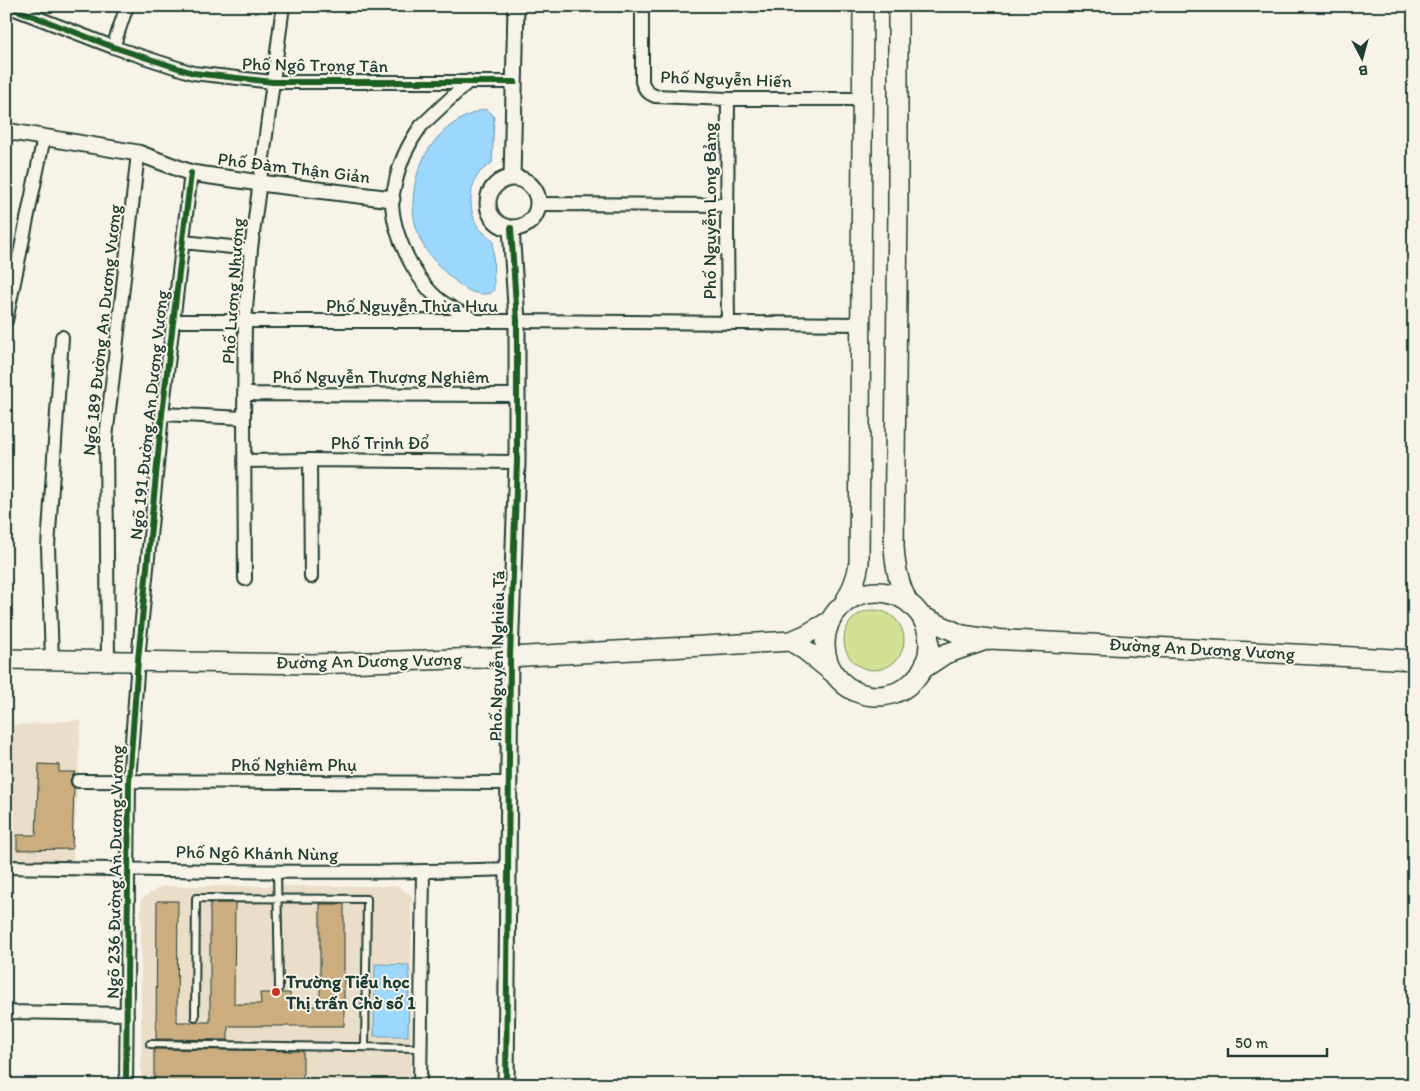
<svg xmlns="http://www.w3.org/2000/svg" width="1420" height="1091" font-family="Itim,sans-serif">
<style>
.built{fill:#eadec9}
.green{fill:#d2e194;stroke:#788f64}
.water{fill:#9cd7fd;stroke:#6a99ad}
.building{fill:#ccad80;stroke:#1f3d34}
.lines{fill:none;stroke-linecap:round;stroke-linejoin:round}
.service-casing{stroke:#1f3d34;stroke-width:10}
.minor-casing{stroke:#1f3d34;stroke-width:16}
.tertiary-casing{stroke:#1f3d34;stroke-width:19}
.primary-casing{stroke:#1f3d34;stroke-width:22}
.service{stroke:#f7f3e8;stroke-width:6}
.minor{stroke:#f7f3e8;stroke-width:12}
.tertiary{stroke:#f7f3e8;stroke-width:15}
.primary{stroke:#f7f3e8;stroke-width:19}
.cycleway-casing{stroke:#f7f3e8;stroke-width:9}
.cycleway{stroke:#1b5e20;stroke-width:6}
.poi-dot{fill:#c8321e;stroke:#f7f3e8;stroke-width:2}
.labels{text-anchor:middle;stroke-width:4;stroke-linejoin:round;paint-order:stroke}
.street-label{font-size:18px;fill:#1f3d34;stroke:#f7f3e8}
.poi-label{font-size:18px;font-weight:bold;fill:#1f3d34;stroke:#f7f3e8;text-anchor:start}
</style>
<rect width="100%" height="100%" fill="#f7f3e8"/>
<filter id="ink" filterUnits="userSpaceOnUse"><feTurbulence type="fractalNoise" baseFrequency=".02" numOctaves="2"/><feDisplacementMap in="SourceGraphic" scale="10" xChannelSelector="R" yChannelSelector="G"/><feConvolveMatrix kernelMatrix="1 2 1 2 8 2 1 2 1" color-interpolation-filters="sRGB"/></filter>
<g filter="url(#ink)">
<path class="built" d="M81 720 73 860H6V726Z
M162 886H398L412 896 411 1085H141V899Z"/>
<path class="green" d="M844 640a30 30 0 1 1 60 0a30 30 0 1 1-60 0Z"/>
<path class="water" d="M485 109 491 113 494 117 492 163C489 165 485 168 482 170 468 184 468 211 478 227 482 232 488 236 493 240L494 289 491 293C476 297 464 289 454 280 440 268 428 256 420 239 405 204 415 159 442 133 453 122 470 113 485 109Z
M375 964 409 965 408 1036H374Z"/>
<path class="building" d="M39 764 59 765V772H75L70 780 71 785 74 788 72 849 17 850V835H36Z
M157 901H178L177 1022H210V903H235L234 1004H261L260 993H290V1006H320V904H344V1026H228V1040L156 1039Z
M154 1049 303 1051V1085H154Z"/>
<g class="lines">
<g class="service-casing">
<path id="service" d="M277 871 279 988
M195 1017 196 898 367 899 365 1047
M150 1044 420 1048"/>
</g>
<g class="minor-casing">
<path id="minor" d="M7 6 113 47 193 73 273 82H515
M642 6V82C645 89 647 93 655 96L728 99H862
M113 47 127 6
M469 81 421 126C408 144 399 163 395 185 394 190 392 195 392 200 392 233 415 281 441 301 451 308 464 314 474 320
M728 99 727 230 728 322
M538 204 727 205
M183 242 251 249
M6 321 44 137
M174 321H517L861 324
M244 394 517 395
M162 414 244 418
M310 460 311 577
M244 461 310 460 517 462
M245 579 244 418 245 321 251 249 283 6
M52 660 48 547 62 337
M108 660 106 438 138 153
M78 781 509 783
M6 867C173 870 341 875 508 869
M6 1012 127 1014
M126 1085 129 782 138 660 162 414 191 173
M420 1085 423 872"/>
</g>
<g class="tertiary-casing">
<path id="tertiary" d="M6 131 138 153 191 173 260 183 392 199
M512 178 516 6
M488 203a25 25 0 1 1 50 0a25 25 0 1 1-50 0Z
M506 1085 510 657 517 462V321L511 228"/>
</g>
<g class="primary-casing">
<path id="primary" d="M898 6V207L894 546C895 566 898 584 908 602
M825 644a52 52 0 1 1 104 0a52 52 0 1 1-104 0Z
M843 605C851 592 857 579 859 563L863 6
M921 616 962 635 989 639 1414 660
M791 641 806 651 832 672
M6 659 313 664 510 657 791 641 805 635 830 621
M924 668 945 654 986 640"/>
</g>
<use href="#service" class="service"/>
<use href="#minor" class="minor"/>
<use href="#tertiary" class="tertiary"/>
<use href="#primary" class="primary"/>
<g class="cycleway-casing">
<path id="cycleway" d="M7 6 113 47 193 73 273 82H515
M126 1085 129 782 138 660 162 414 191 173
M506 1085 510 657 517 462V321L511 228"/>
</g>
<use href="#cycleway" class="cycleway"/>
</g>
</g>
<circle class="poi-dot" cx="276" cy="992" r="5"/>
<g class="labels">
<g class="street-label">
<text transform="translate(315 65) rotate(1)" y="6">Phố Ngô Trọng Tân</text>
<text transform="translate(726 79) rotate(2)" y="6">Phố Nguyễn Hiến</text>
<text transform="translate(294 168) rotate(7)" y="6">Phố Đàm Thận Giản</text>
<text transform="translate(710 211) rotate(-90)" y="6">Phố Nguyễn Long Bảng</text>
<text transform="translate(233 291) rotate(-86)" y="6">Phố Lương Nhượng</text>
<text x="412" y="312">Phố Nguyễn Thừa Hưu</text>
<text transform="translate(102 330) rotate(-84)" y="6">Ngõ 189 Đường An Dương Vương</text>
<text x="381" y="383">Phố Nguyễn Thượng Nghiêm</text>
<text transform="translate(149 415) rotate(-84)" y="6">Ngõ 191 Đường An Dương Vương</text>
<text x="380" y="449">Phố Trịnh Đổ</text>
<text transform="translate(1202 649) rotate(3)" y="6">Đường An Dương Vương</text>
<text transform="translate(497 656) rotate(-89)" y="6">Phố Nguyễn Nghiêu Tá</text>
<text transform="translate(369 661) rotate(-1)" y="6">Đường An Dương Vương</text>
<text x="294" y="771">Phố Nghiêm Phụ</text>
<text transform="translate(257 853) rotate(1)" y="6">Phố Ngô Khánh Nùng</text>
<text transform="translate(115 872) rotate(-89)" y="6">Ngõ 236 Đường An Dương Vương</text>
</g>
<g class="poi-label">
<text x="286" y="988">Trường Tiểu học<tspan x="286" dy="21">Thị trấn Chờ số 1</tspan></text>
</g>
</g>
<rect width="1420" height="1091" fill="none" stroke="#f7f3e8" stroke-width="25"/>
<rect x="12" y="12" width="1395" height="1066" fill="none" stroke="#1f3d34" stroke-width="2" filter="url(#ink)"/>
<g transform="translate(1362 58) rotate(174)" stroke="#f7f3e8" stroke-width="4" paint-order="stroke">
<path d="M0-4L9 19L0 12L-9 19Z" fill="#1f3d34"/>
<text y="-8" font-size="14" font-weight="bold" text-anchor="middle" fill="#1f3d34">B</text>
</g>
<path d="M1228 1048v8h99v-8" fill="none" stroke="#1f3d34" stroke-width="2.5"/>
<text x="1235" y="1048" font-size="15" fill="#1f3d34" stroke="#f7f3e8" stroke-width="4" paint-order="stroke">50 m</text>
</svg>
